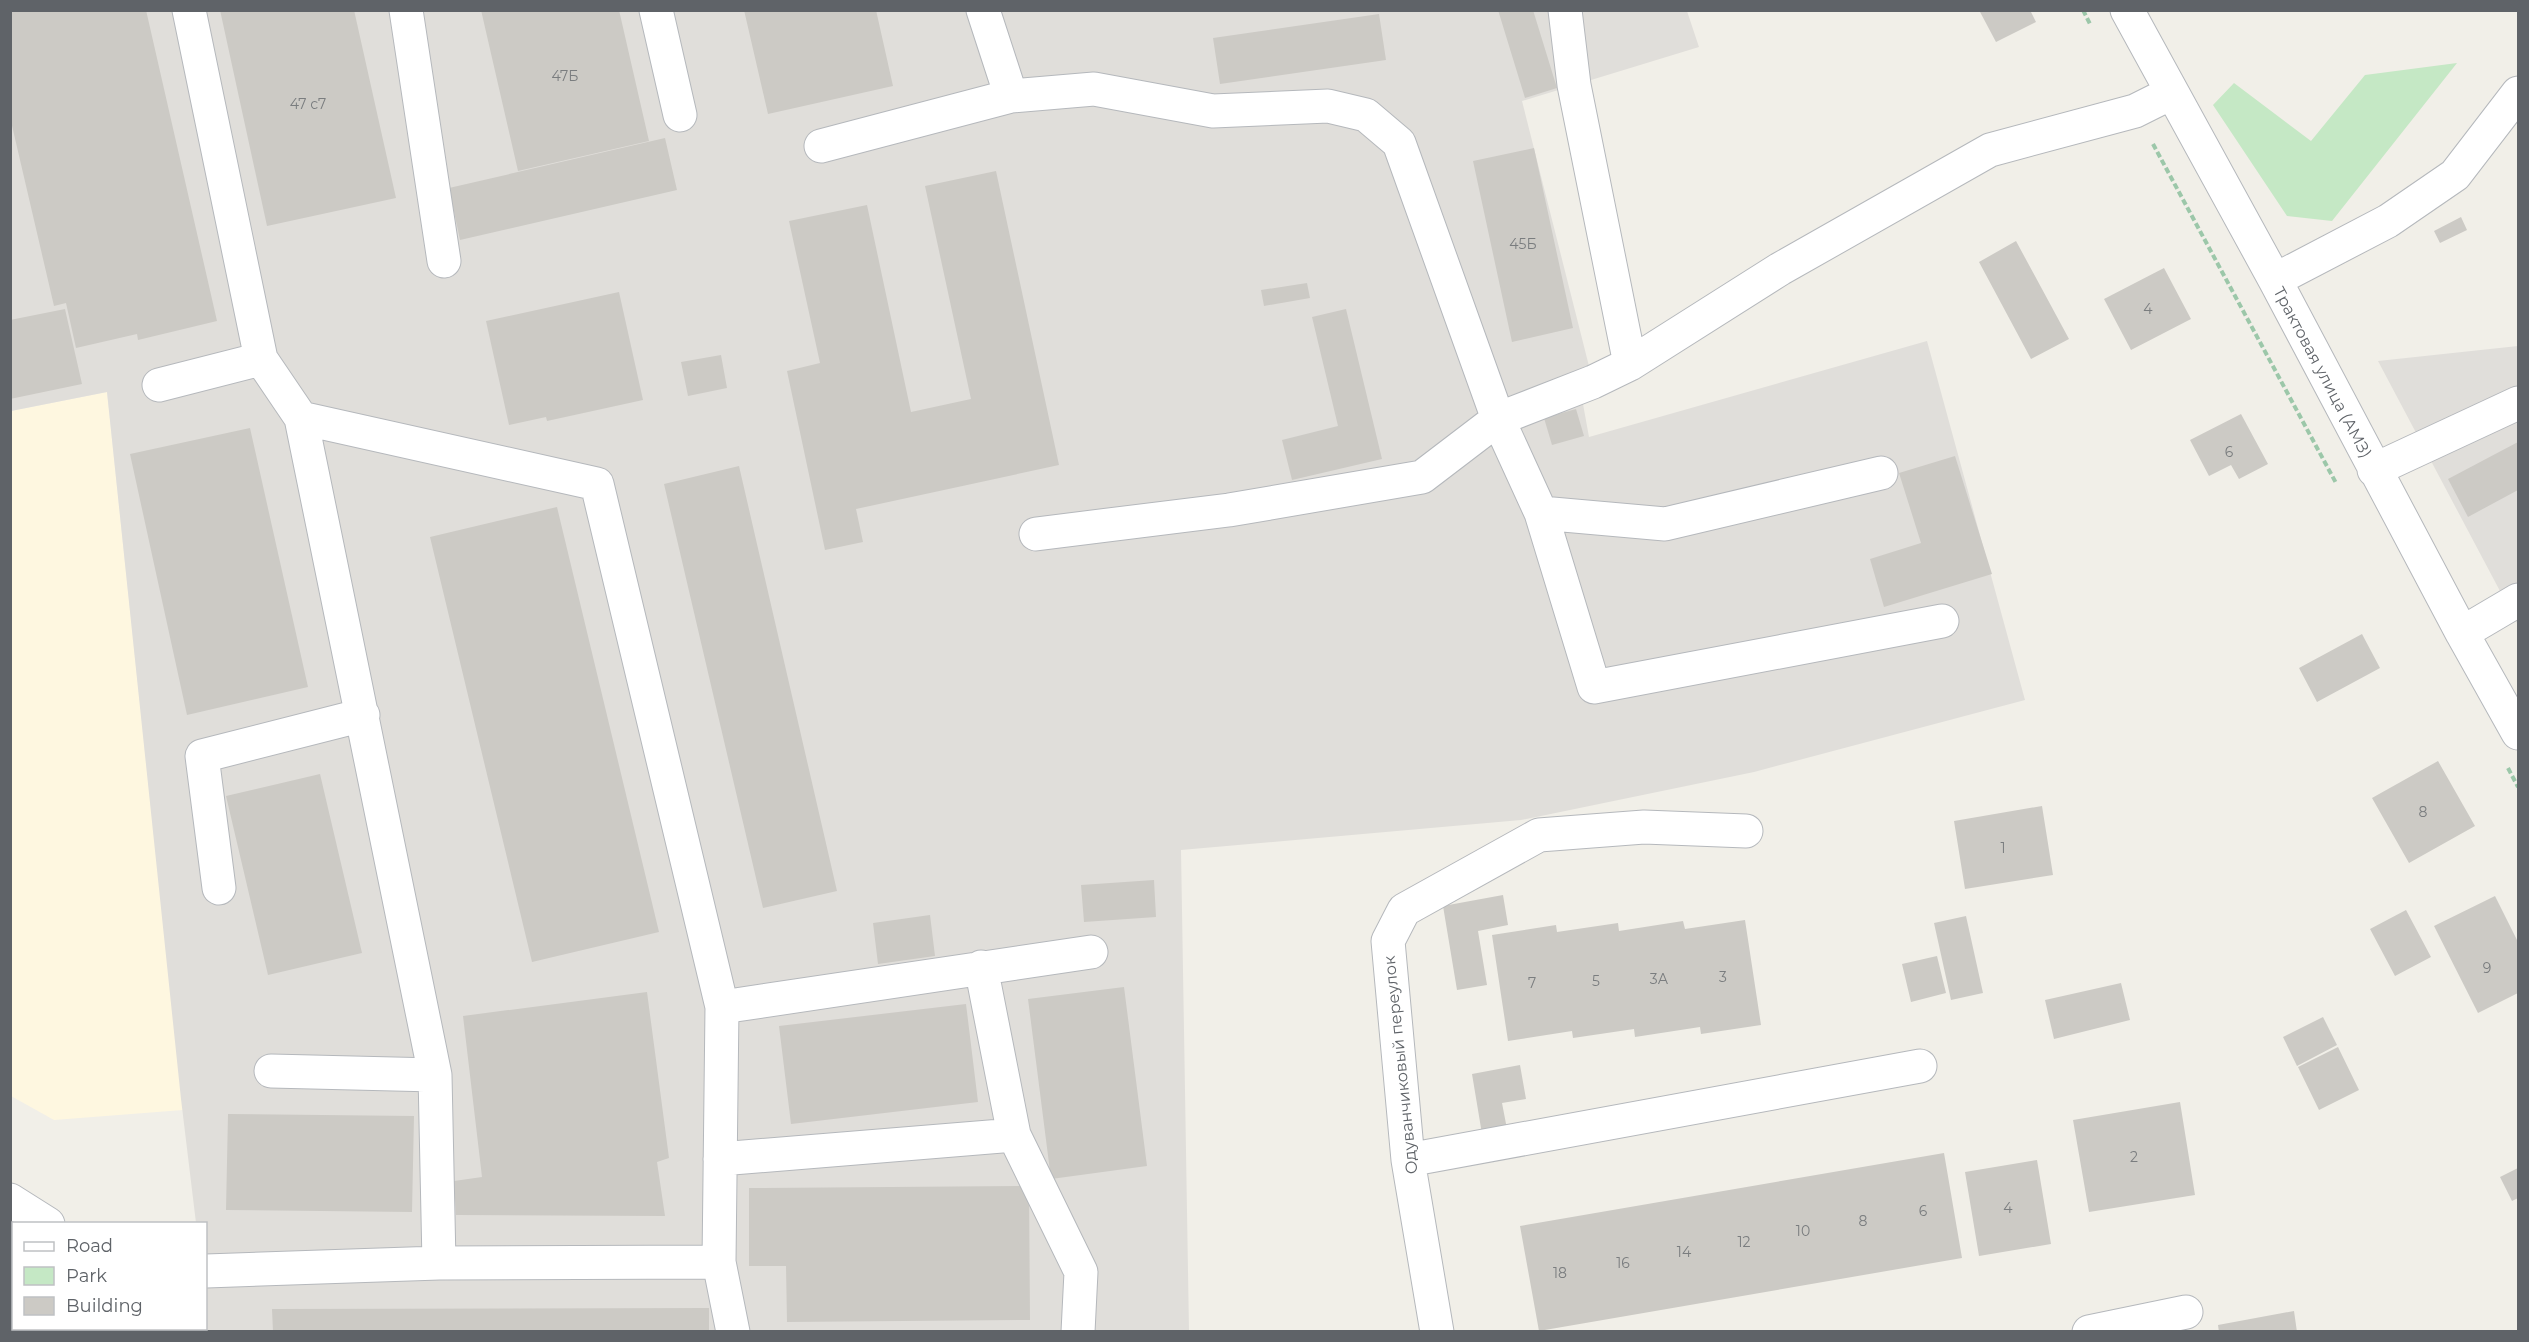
<svg xmlns="http://www.w3.org/2000/svg" width="2529" height="1342" font-family="Montserrat,sans-serif">
<style>
.commercial{fill:#fef7e0}
.industrial{fill:#e0deda}
.green{fill:#c5e8c5}
.building{fill:#cccac5}
.lines{fill:none;stroke-linecap:round;stroke-linejoin:round}
.minor-casing{stroke:#b5b8bc;stroke-width:35}
.path{stroke:#9cc7a9;stroke-width:4;stroke-dasharray:6 3;stroke-linecap:butt}
.minor{stroke:#fff;stroke-width:33}
.labels{text-anchor:middle;stroke-width:4.5;stroke-linejoin:round;paint-order:stroke}
.number-label{font-size:14px;fill:#7a7d7f}
.street-label{font-size:16px;fill:#5f6368;stroke:#fff}
</style>
<rect width="100%" height="100%" fill="#f1efe8"/>
<path class="commercial" d="M107 392 183 1110 54 1120 11 1096V411Z"/>
<path class="industrial" d="M11 11H1687L1699 47 1522 101 1593 382V396L1583 404 1589 437 1927 341 2025 700 1754 772 1521 820 1181 850 1189 1331H207L206 1224 196 1223 181 1099 107 392 11 411Z
M2518 346V625L2378 361Z"/>
<path class="green" d="M2457 63 2332 221 2287 216 2213 105 2234 83 2311 141 2365 75Z"/>
<path class="building" d="M10 10H146L217 321 138 340 137 334 76 348 66 303 54 306 10 117Z
M220 10H354L396 198 267 226Z
M481 10H619L649 141 518 171Z
M744 10H876L893 86 768 114Z
M1498 10H1533L1557 88 1525 98Z
M1979 10H2030L2036 22 1996 42Z
M1379 14 1386 60 1220 84 1213 38Z
M665 138 677 190 460 240 449 188Z
M1534 148 1573 328 1512 342 1473 161Z
M996 171 1059 465 856 509 863 542 825 550 787 371 820 363 789 221 867 205 911 412 971 399 925 186Z
M2461 217 2467 230 2440 243 2434 231Z
M2016 241 2069 339 2031 359 1979 262Z
M2164 268 2191 319 2131 350 2104 299Z
M1307 283 1310 298 1264 306 1261 290Z
M619 292 643 400 547 421 546 417 509 425 486 321Z
M65 309 82 384 10 399V320Z
M1346 309 1382 459 1292 480 1282 440 1338 426 1312 317Z
M721 355 727 388 688 396 681 362Z
M1576 409 1584 436 1552 445 1544 418Z
M2241 414 2268 464 2239 479 2231 465 2209 476 2190 440Z
M250 428 308 687 187 715 130 454Z
M2518 442V490L2468 517 2448 479Z
M1955 456 1992 574 1884 607 1870 559 1921 543 1899 473Z
M739 466 837 891 763 908 664 484Z
M557 507 659 932 532 962 430 537Z
M2362 634 2380 668 2317 702 2299 668Z
M2438 761 2475 826 2409 863 2372 798Z
M320 774 362 953 268 975 226 796Z
M2042 806 2053 875 1965 889 1954 821Z
M1154 880 1156 917 1084 922 1081 885Z
M1503 895 1508 925 1478 931 1487 985 1457 990 1443 906Z
M2495 896 2518 942V993L2478 1013 2434 926Z
M2406 910 2431 957 2395 976 2370 929Z
M930 915 935 956 878 964 873 923Z
M1966 916 1983 993 1951 1000 1934 923Z
M1745 920 1761 1025 1701 1034 1700 1027 1635 1037 1634 1029 1573 1038 1572 1031 1508 1041 1492 935 1556 925 1557 932 1618 923 1619 931 1683 921 1685 929Z
M1937 956 1946 993 1911 1002 1902 964Z
M2121 983 2130 1020 2054 1039 2045 1000Z
M1124 987 1147 1166 1051 1179 1028 999Z
M647 992 669 1158 657 1162 665 1216 456 1215 454 1181 482 1177 463 1016Z
M966 1004 978 1102 791 1124 779 1026Z
M2323 1017 2337 1045 2297 1066 2283 1037Z
M2338 1047 2359 1090 2319 1110 2298 1067Z
M1520 1065 1526 1099 1502 1103 1507 1129 1482 1134 1472 1074Z
M2180 1102 2195 1195 2089 1212 2073 1120Z
M228 1114 414 1116 412 1212 226 1210Z
M1944 1153 1962 1258 1539 1331 1520 1226Z
M2037 1160 2051 1244 1979 1256 1965 1172Z
M2518 1168V1198L2512 1201 2500 1177Z
M1029 1186 1030 1320 787 1322 786 1266H749V1188Z
M709 1308V1332H273L272 1309Z
M2294 1311 2297 1332H2219L2218 1325Z"/>
<g class="lines">
<g class="minor-casing">
<path id="minor" d="M189 10 261 359 301 418 435 1075 439 1263
M406 10 444 261
M656 10 680 115
M983 10 1011 96 1094 89 1213 111 1328 106 1366 115 1399 143 1498 419 1541 513 1665 524 1881 473
M1565 10 1574 85 1630 364
M2127 10 2275 280 2462 633 2518 733
M821 146 1011 96
M2275 280 2388 221 2455 175 2518 93
M159 385 261 359
M301 418 597 484 722 1007 719 1262 733 1332
M2374 470 2518 403
M1541 513 1594 687 1942 621
M1036 534 1229 510 1422 477 1498 419 1593 382 1630 364 1780 269 1990 150 2135 111 2171 93
M2462 633 2518 600
M219 888 202 756 363 715
M981 967 1014 1135 1081 1272 1078 1332
M722 1007 1091 952
M271 1071 435 1075
M720 1159 1014 1135
M1408 1160 1920 1066
M10 1200 48 1224
M206 1271 439 1263 719 1262
M133 1328 134 1332
M1437 1332 1408 1160 1388 941 1404 910 1539 835 1644 827 1746 831
M2089 1332 2186 1312"/>
</g>
<path class="path" d="M2083 10 2091 26
M2153 144 2336 483
M2508 768 2518 787"/>
<use href="#minor" class="minor"/>
</g>
<g class="labels">
<g class="number-label">
<text x="565" y="81">47Б</text>
<text x="308" y="109">47 с7</text>
<text x="1523" y="249">45Б</text>
<text x="2148" y="314">4</text>
<text x="2229" y="457">6</text>
<text x="2423" y="817">8</text>
<text x="2003" y="853">1</text>
<text x="2487" y="973">9</text>
<text x="1723" y="982">3</text>
<text x="1659" y="984">3А</text>
<text x="1596" y="986">5</text>
<text x="1532" y="988">7</text>
<text x="2134" y="1162">2</text>
<text x="2008" y="1213">4</text>
<text x="1923" y="1216">6</text>
<text x="1863" y="1226">8</text>
<text x="1803" y="1236">10</text>
<text x="1744" y="1247">12</text>
<text x="1684" y="1257">14</text>
<text x="1623" y="1268">16</text>
<text x="1560" y="1278">18</text>
</g>
<g class="street-label">
<text transform="translate(2323 372) rotate(62)" y="6">Трактовая улица (АМЗ)</text>
<text transform="translate(1400 1065) rotate(-96)" y="6">Одуванчиковый переулок</text>
</g>
</g>
<rect width="2529" height="1342" fill="none" stroke="#5f6368" stroke-width="24"/>
<rect x="12" y="1222" width="195" height="108" fill="#ffffff" stroke="#bfc1c3" stroke-width="1.5"/>
<rect x="24" y="1242" width="30" height="9" fill="#ffffff" stroke="#bfc1c3" stroke-width="1.5"/>
<text x="66" y="1252" font-size="18" fill="#5f6368">Road</text>
<rect x="24" y="1267" width="30" height="18" fill="#c5e8c5" stroke="#bfc1c3" stroke-width="1.5"/>
<text x="66" y="1282" font-size="18" fill="#5f6368">Park</text>
<rect x="24" y="1297" width="30" height="18" fill="#cccac5" stroke="#bfc1c3" stroke-width="1.5"/>
<text x="66" y="1312" font-size="18" fill="#5f6368">Building</text>
</svg>
